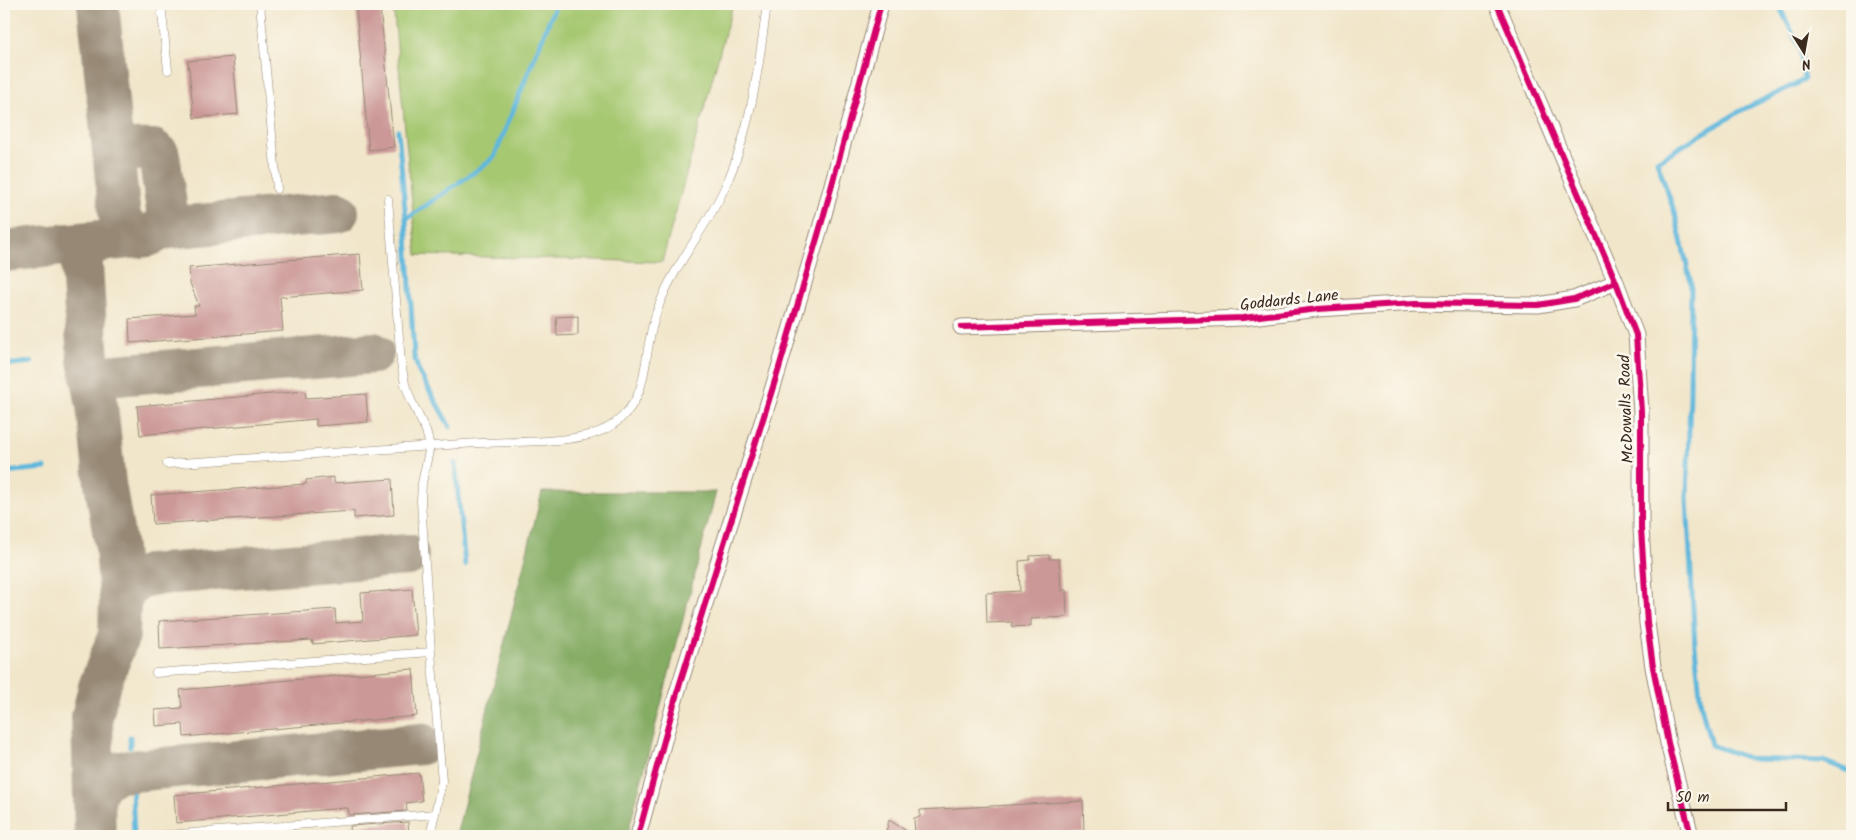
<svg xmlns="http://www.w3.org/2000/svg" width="1856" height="840" font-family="Kalam,sans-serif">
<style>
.green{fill:#a6c871;stroke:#707948}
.forest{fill:#84ac63;stroke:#606b40}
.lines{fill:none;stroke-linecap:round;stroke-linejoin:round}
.stream{stroke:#5fb7dc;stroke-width:5}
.taxiway{stroke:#968874;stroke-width:42}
.building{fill:#cb9897}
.service-casing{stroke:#968874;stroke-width:9}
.minor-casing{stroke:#968874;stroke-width:17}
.service{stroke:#fff;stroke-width:8}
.minor{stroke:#fff;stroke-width:15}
.cycleway-casing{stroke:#fbf7ec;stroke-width:9}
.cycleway{stroke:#d6006c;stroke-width:6}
.labels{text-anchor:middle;stroke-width:5;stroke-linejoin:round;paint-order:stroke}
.street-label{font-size:16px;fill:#3b2a1e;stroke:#fbf7ec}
</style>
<rect width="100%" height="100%" fill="#fbf7ec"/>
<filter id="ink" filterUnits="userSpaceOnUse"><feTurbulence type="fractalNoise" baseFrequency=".02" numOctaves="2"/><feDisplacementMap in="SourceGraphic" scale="10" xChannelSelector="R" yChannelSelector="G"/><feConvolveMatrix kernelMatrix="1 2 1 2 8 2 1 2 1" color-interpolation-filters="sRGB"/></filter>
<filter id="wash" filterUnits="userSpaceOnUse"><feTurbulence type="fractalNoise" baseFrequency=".0096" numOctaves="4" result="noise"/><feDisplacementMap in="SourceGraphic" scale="20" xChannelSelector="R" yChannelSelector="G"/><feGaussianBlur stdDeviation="1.12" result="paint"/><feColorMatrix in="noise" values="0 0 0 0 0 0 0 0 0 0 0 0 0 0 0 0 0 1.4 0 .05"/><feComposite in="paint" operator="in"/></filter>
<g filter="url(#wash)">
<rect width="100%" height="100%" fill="#f1e6ca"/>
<path class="green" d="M393 4H733L662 262 417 255Z"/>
<path class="forest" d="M542 492H716L627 836H456Z"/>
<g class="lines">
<path class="stream" d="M1778 4 1800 48 1804 80 1742 110 1657 161 1675 214 1691 283 1690 394 1687 499 1695 646 1701 705 1711 745 1751 759 1823 761 1852 772
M398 131 406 219 414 356 419 372 450 427
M406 219 489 162 495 155 556 4
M4 365 32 362
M455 463 465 565
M4 472 45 468
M130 737V747
M132 788 134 836"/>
<path class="taxiway" d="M98 4 120 219 129 231 143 236
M158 231 167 228 338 212
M4 251 148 236C160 232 166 224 167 211L159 155 153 150C134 148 118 156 111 131
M88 360C92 369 95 374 105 376L373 353
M120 603C125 588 134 580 149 575L408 555
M94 803C95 786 105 776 121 772L421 744
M95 836 92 717 99 687 119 635 120 599 116 548 105 483 97 405 88 360 82 265C82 253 88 245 100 241"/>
</g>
<g id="blocks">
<path class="building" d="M380 7 394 147 369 150 356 9Z
M233 57 238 114 194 118 188 61Z
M360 254 363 290 280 297 283 331 130 343 129 319 195 314 194 306H199L190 283 189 268Z
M578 316V335L557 336 556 317Z
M305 391 306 398 366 394 368 422 316 426V419L140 435 137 406Z
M334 477V483L392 479 394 515 354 518V511L153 524 151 495 306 484V480Z
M1049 555V559H1059L1061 590H1066L1067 617 1031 619V626L1012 627V622L987 623 986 593 1020 591 1019 561 1030 560V556Z
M412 589 416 635 313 644 312 640 160 649 159 621 335 609 336 623 363 621 361 593Z
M413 669 417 716 184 737 183 724 156 726 155 710 182 708 180 690Z
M419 773 422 801 406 803 407 811 349 815 348 808H344L176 823 174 795Z
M1083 801 1084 832 1018 836H921V834L915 835 914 818 920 817V810Z
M889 820 913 835 885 836Z
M408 822 409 836H351L350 826Z"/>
</g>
</g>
<g filter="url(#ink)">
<use href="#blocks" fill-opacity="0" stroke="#968874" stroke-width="1"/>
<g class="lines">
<g class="service-casing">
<path id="service" d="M161 4 168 70
M260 4 277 189
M388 199 401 363 405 384 411 400 426 431 430 446 422 483 421 501 431 652 442 781 430 836
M167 464C266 458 364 451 462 444 501 441 548 444 585 436 599 433 614 426 624 415 644 395 644 370 649 343 652 324 658 305 667 287 684 253 708 224 724 189 751 132 759 65 767 4
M156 673 431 652
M154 836 435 814"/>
</g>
<g class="minor-casing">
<path id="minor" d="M1497 4 1616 282 1636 335 1641 412V528L1647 623 1653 667 1668 743 1691 836
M961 327 1243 318 1318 309 1416 303 1538 305 1574 299 1616 282
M638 836 677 693 779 368 823 218 881 4"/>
</g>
<use href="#service" class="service"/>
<use href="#minor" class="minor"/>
<g class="cycleway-casing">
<path id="cycleway" d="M1497 4 1616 282 1636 335 1641 412V528L1647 623 1653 667 1668 743 1691 836
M961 327 1243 318 1318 309 1416 303 1538 305 1574 299 1616 282
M638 836 677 693 779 368 823 218 881 4"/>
</g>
<use href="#cycleway" class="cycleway"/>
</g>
</g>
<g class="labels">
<g class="street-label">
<text transform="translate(1289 299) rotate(-6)" y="6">Goddards Lane</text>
<text transform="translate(1625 409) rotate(-92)" y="6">McDowalls Road</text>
</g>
</g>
<rect width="1856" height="840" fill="none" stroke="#fbf7ec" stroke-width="20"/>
<g transform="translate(1804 52) rotate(169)" stroke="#fbf7ec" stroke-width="4" paint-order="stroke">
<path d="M0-4L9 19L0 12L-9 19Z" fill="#3b2a1e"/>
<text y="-8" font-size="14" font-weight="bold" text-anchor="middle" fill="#3b2a1e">N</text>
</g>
<path d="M1668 802v8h118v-8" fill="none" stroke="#3b2a1e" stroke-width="2.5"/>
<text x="1676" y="802" font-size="15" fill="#3b2a1e" stroke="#fbf7ec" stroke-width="4" paint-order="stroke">50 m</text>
</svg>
